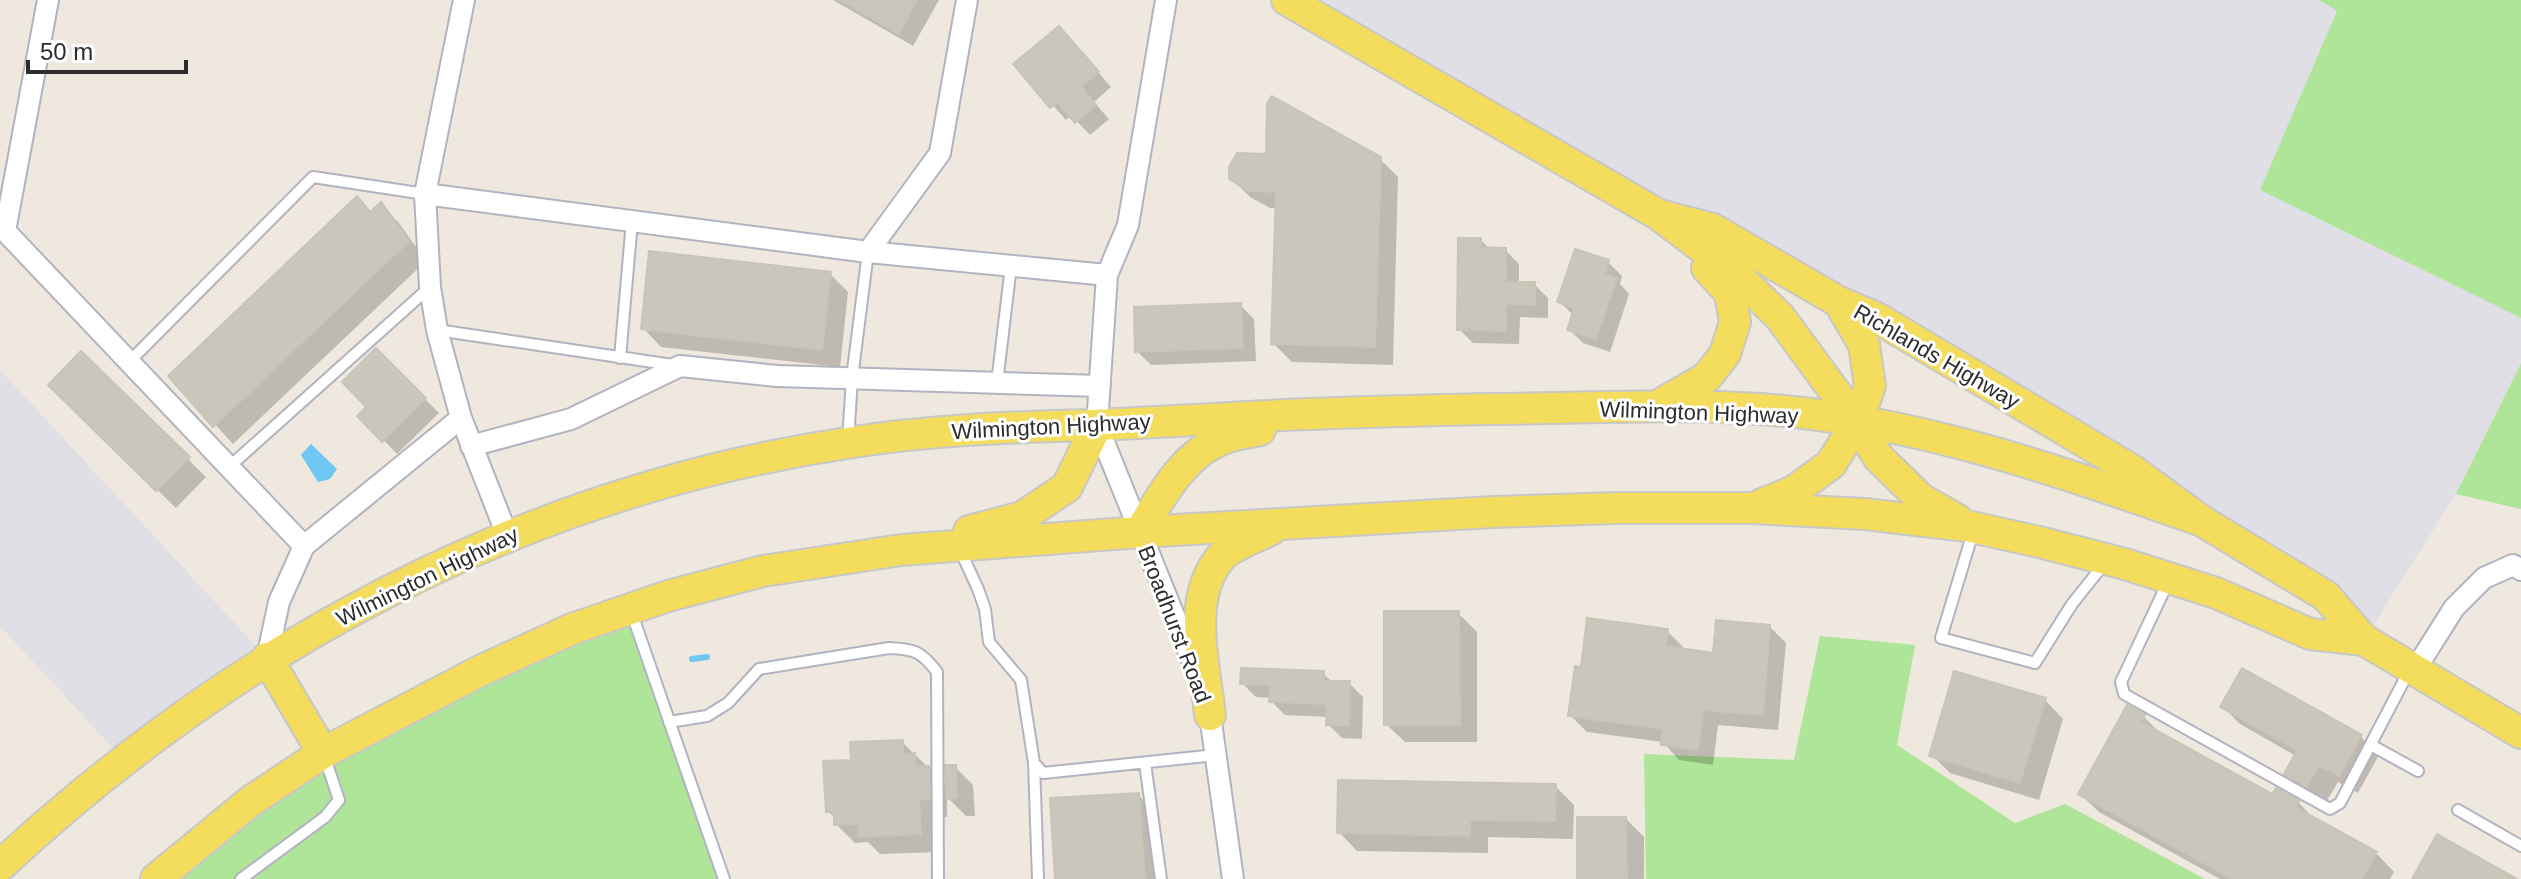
<svg xmlns="http://www.w3.org/2000/svg" width="2521" height="879" font-family="Arial,sans-serif">
<style>
.industrial{fill:#e1dfe6}
.green{fill:#aee599}
.water{fill:#6fc6f2}
.shadow{fill:#0003}
.lines{fill:none;stroke-linecap:round;stroke-linejoin:round}
.stream{stroke:#6fc6f2;stroke-width:6}
.building{fill:#c9c6bc;stroke:#cac4b7;stroke-width:2}
.lane-casing{stroke:#b2b3c0;stroke-width:14}
.street-casing{stroke:#b2b3c0;stroke-width:24}
.primary-casing{stroke:#c8c8c8;stroke-width:34}
.lane{stroke:#fff;stroke-width:10}
.street{stroke:#fff;stroke-width:20}
.primary{stroke:#f4dc5d;stroke-width:30}
.labels{text-anchor:middle;stroke-width:6;stroke-linejoin:round;paint-order:stroke}
.street-label{font-size:22px;fill:#2c2c2c;stroke:#fff}
</style>
<rect width="100%" height="100%" fill="#eee8de"/>
<path class="industrial" d="M1287 0H2319L2337 11 2261 190 2521 318V363L2456 494 2364 640 2132 470Z
M0 370 267 658 123 759 0 626Z"/>
<path class="green" d="M2319 0H2521V318L2260 190 2337 11Z
M2521 363V509L2456 494Z
M630 609 724 879H156L251 801Z
M1820 636 1915 645 1897 745 2015 823 2065 804 2205 879H1646L1644 754 1794 760Z"/>
<path class="water" d="M311 444 337 469 330 479 318 482 301 455Z"/>
<path class="shadow" d="M833 0H939L913 46Z
M1072 42 1111 87 1094 102 1109 119 1090 135 1071 115 1066 120 1016 64Z
M1379 158 1398 177 1393 365 1292 362 1273 343 1277 208H1270L1250 197 1231 178Z
M357 199 372 213 381 205 399 223 426 261 233 444 171 376Z
M1481 240 1490 250H1505L1519 264V284H1534L1548 298V318L1520 317 1519 344 1473 343 1459 329Z
M1608 262 1622 276 1620 284 1629 294 1610 352 1583 343 1569 329 1574 316 1559 301Z
M830 274 848 292 840 367 661 347 643 328Z
M1240 305 1254 319 1256 361 1151 365 1137 351Z
M376 350 439 413 397 454 360 416 369 407Z
M81 354 206 477 176 508 51 385Z
M1458 613 1477 632V742H1405L1386 724Z
M1770 627 1786 643 1778 730 1718 725 1713 765 1679 760 1663 742 1587 732 1570 715 1583 669 1667 631 1683 647V651L1715 655Z
M1323 673 1333 683H1349L1363 697 1362 739 1342 738 1328 724 1329 717 1285 715 1271 701V698L1256 697 1242 683Z
M2045 700 2063 719 2039 800 1950 773 1932 755Z
M2222 706 2361 737 2379 755 2358 793 2338 782 2325 804 2305 792 2286 774 2296 756 2240 724Z
M2128 708 2144 717 2162 735 2273 797 2298 802 2315 820 2376 853 2394 872 2390 879H2220L2099 812 2080 794Z
M902 742 948 787 955 767 973 785 975 816H966L947 797V817H937L938 852 880 854 868 842 855 843 836 824V819L828 811 853 762Z
M1555 786 1574 805 1573 839 1488 837V853L1357 851 1339 832Z
M1138 795 1157 814 1161 879H1057Z
M1626 819 1644 837V879H1579Z"/>
<g class="lines">
<path class="stream" d="M692 659 707 657"/>
</g>
<path class="building" d="M840 0H917L899 34Z
M1059 26 1099 72 1081 87 1096 105 1075 123 1057 102 1050 108 1013 64Z
M1272 96 1381 157 1375 347 1271 344 1276 192 1249 191 1229 179V167L1237 153 1266 154 1267 104Z
M357 196 370 212 381 202 409 241 213 427 168 376Z
M1458 238H1481V247L1506 248V282H1535V305L1506 304V331L1457 330Z
M1575 249 1609 260 1605 274 1617 278 1596 339 1567 330 1574 308 1557 302Z
M649 251 831 272 822 350 641 329Z
M1241 303 1243 348 1135 352 1134 307Z
M376 348 426 398 382 442 357 416 366 407 342 382Z
M81 351 190 457 156 491 48 385Z
M1384 611H1459L1460 725H1384Z
M1587 618 1668 629 1666 646 1713 653 1716 620 1770 625 1763 715 1703 710 1698 750 1661 745 1663 729 1568 716 1575 666 1581 667Z
M1241 668 1324 671V681H1350L1349 726 1326 725 1327 704 1269 702 1270 685 1240 684Z
M2242 668 2362 735 2339 776 2319 765 2307 787 2284 774 2297 750 2220 707Z
M1954 671 2046 698 2020 783 1929 756Z
M2127 705 2145 715 2141 722 2272 794 2276 788 2299 801 2295 807 2377 852 2362 879H2232L2078 794Z
M903 740V754L915 753V766H929L930 799 919 800 921 834 859 837 858 824 834 825V812H826L823 761 851 760 850 742Z
M945 765H956L957 798 946 799Z
M1338 780 1556 784 1555 821 1470 820V836L1337 833Z
M1139 793 1145 879H1055L1050 798Z
M1577 817H1626L1627 879H1577Z
M2437 834 2517 879H2412Z"/>
<g class="lines">
<g class="lane-casing">
<path id="lane" d="M437 330 673 365
M620 358 632 221
M129 362 313 177 425 194
M997 383 1011 266
M848 441 852 378 868 252
M229 467 430 287
M1974 529 1941 638 2035 663 2072 604 2104 564
M960 550 978 589 985 609 989 642 1021 680 1034 763 1043 773 1216 755
M2169 580 2121 682 2124 694 2330 809 2340 803 2410 669
M631 611 724 879
M669 722 707 716 728 703 759 669 889 648C914 649 921 651 937 672L938 879
M2371 745 2418 771
M1034 763 1038 879
M1145 763 1161 879
M2458 810 2521 846
M241 879 325 817 339 800 324 755"/>
</g>
<g class="street-casing">
<path id="street" d="M48 0 5 231 304 546
M464 0 425 194 430 287 437 330 461 418 507 535
M1166 0 1128 225 1107 275 1097 425 1194 665
M425 194 868 252 1107 275
M868 252 940 153 967 0
M471 446 571 419 680 366 777 376 1100 386
M267 658 279 602 304 546 461 418
M2415 670 2454 608 2484 578 2513 565 2521 570
M1206 703 1210 715 1233 879"/>
</g>
<g class="primary-casing">
<path id="primary" d="M1287 0 1659 215 1729 268 1780 317 1857 422 1878 457 1921 499 1958 520
M1659 215 1713 229 1839 302 1877 318 2132 470 2202 521 2326 596 2364 640 2521 733
M1657 406 1706 378 1725 354 1735 322 1730 293 1707 268
M1760 505 1794 491 1831 464 1857 422 1870 386 1864 345 1839 302
M969 531 1022 517 1067 487 1097 425
M1140 532C1160 498 1183 454 1223 439 1234 434 1248 433 1260 430
M267 658 323 753
M1210 715C1205 666 1185 597 1222 556 1232 546 1259 536 1272 529
M0 866C238 645 523 492 847 443 928 430 1010 427 1092 425 1151 423 1209 419 1268 416 1362 411 1455 410 1549 408 1619 407 1690 404 1760 409 1911 419 2061 471 2202 521
M156 879 251 801 323 753 480 671 572 629 668 596 763 571 901 550 1140 532 1493 512 1617 508H1751L1865 514 1967 526 2039 542 2125 564 2216 593 2310 634 2364 640"/>
</g>
<use href="#lane" class="lane"/>
<use href="#street" class="street"/>
<use href="#primary" class="primary"/>
</g>
<g class="labels">
<g class="street-label">
<text transform="translate(1937 356) rotate(30)" y="8">Richlands Highway</text>
<text transform="translate(1699 412) rotate(2)" y="8">Wilmington Highway</text>
<text transform="translate(1051 426) rotate(-3)" y="8">Wilmington Highway</text>
<text transform="translate(427 576) rotate(-26)" y="8">Wilmington Highway</text>
<text transform="translate(1175 624) rotate(69)" y="8">Broadhurst Road</text>
</g>
</g>
<path d="M28 60v12h158v-12" fill="none" stroke="#2c2c2c" stroke-width="4"/>
<text x="40" y="60" font-size="24" fill="#2c2c2c" stroke="#ffffff" stroke-width="6" paint-order="stroke">50 m</text>
</svg>
